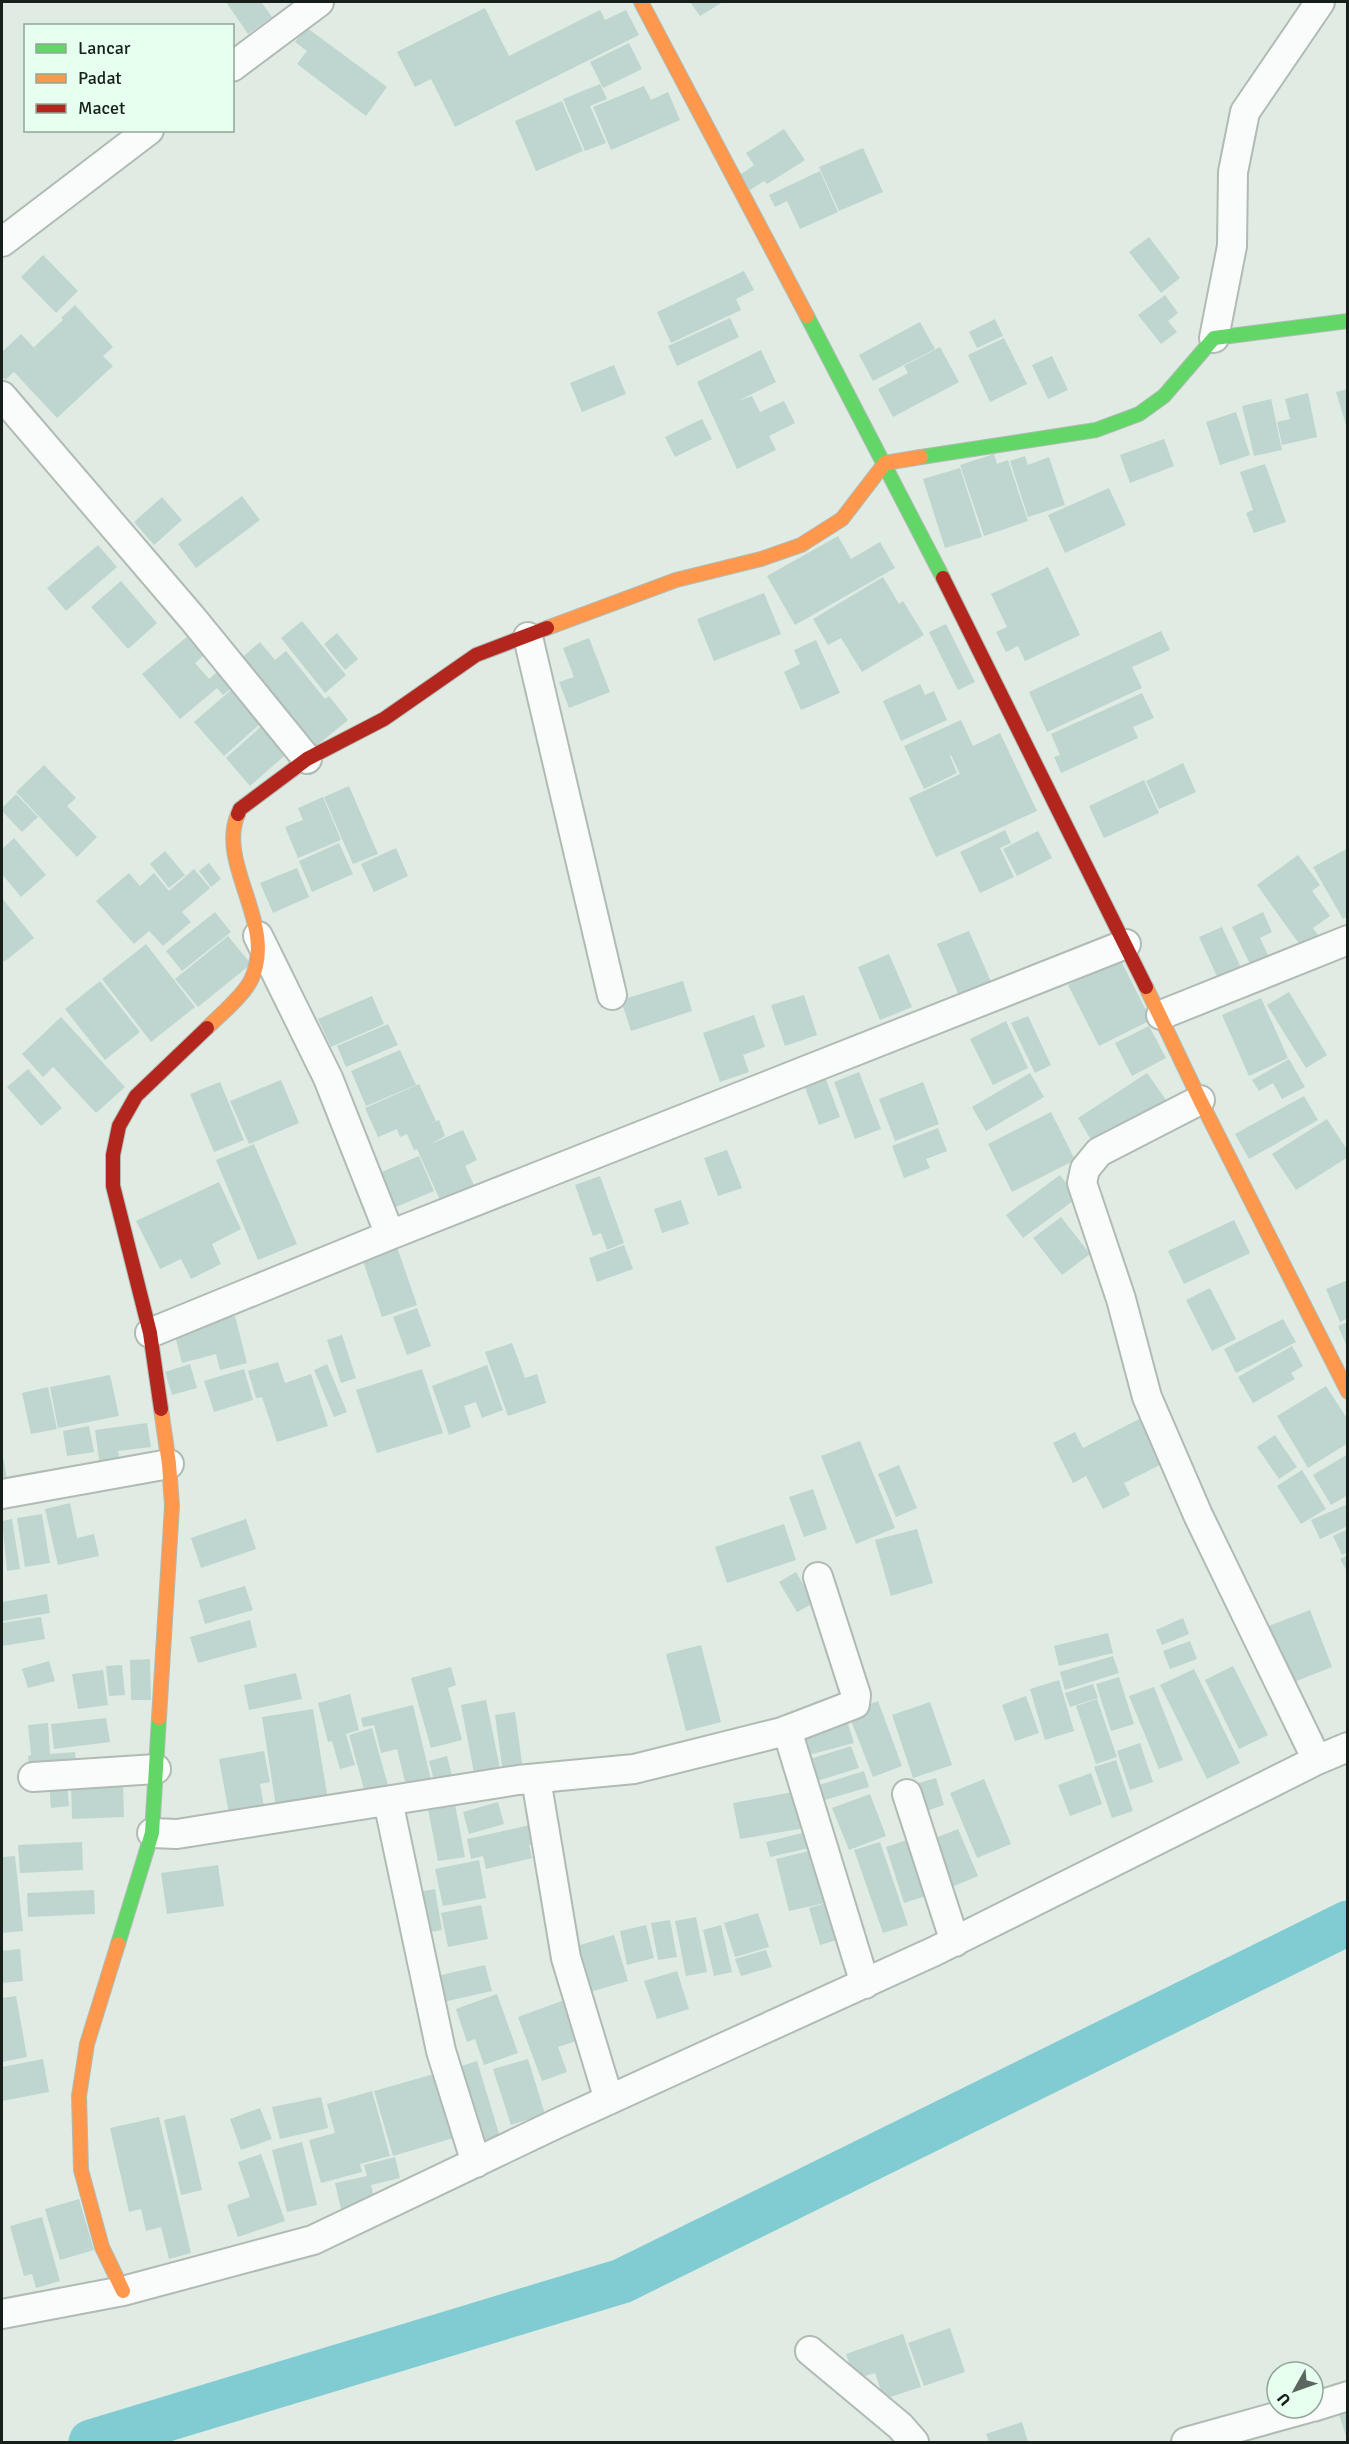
<svg xmlns="http://www.w3.org/2000/svg" width="1349" height="2444" font-family="Signika,sans-serif">
<style>
.lines{fill:none;stroke-linecap:round;stroke-linejoin:round}
.river{stroke:#81cbd2;stroke-width:45}
.building{fill:#bfd6d0}
.street-casing{stroke:#b0bbb4;stroke-width:32}
.fast-casing{stroke:#b0bbb4;stroke-width:16}
.slow-casing{stroke:#b0bbb4;stroke-width:16}
.jam-casing{stroke:#b0bbb4;stroke-width:16}
.street{stroke:#fafcfb;stroke-width:28}
.fast{stroke:#63d668;stroke-width:14}
.slow{stroke:#ff974d;stroke-width:14}
.jam{stroke:#b3261e;stroke-width:14}
</style>
<rect width="100%" height="100%" fill="#dfebe3"/>
<g class="lines">
<path class="river" d="M91 2442 622 2281 1348 1923"/>
</g>
<path class="building" d="M226 2H261L272 17 248 34Z
M690 2H723L700 16Z
M485 8 509 56 600 10 605 20 626 10 639 35 455 127 431 79 415 87 397 52Z
M306 27 387 87 366 116 297 64 307 51 295 42Z
M629 43 642 69 603 88 590 62Z
M600 84 607 99 590 106 606 143 585 151 563 99Z
M644 86 651 100 668 92 680 120 611 150 593 107Z
M562 101 583 151 536 171 515 121Z
M784 129 805 160 767 184 764 181 750 190 740 175 754 165 746 153Z
M863 148 883 192 839 211 819 167Z
M820 171 838 212 800 229 787 201 775 207 769 195Z
M1149 237 1180 278 1161 293 1129 252Z
M43 255 78 291 56 313 21 277Z
M744 271 754 290 736 299 741 310 671 343 657 312Z
M1165 295 1178 313 1168 321 1177 332 1161 344 1138 315Z
M75 305 113 347 103 356 113 366 57 418 14 372 5 380 2 376V352L21 334 40 354 34 347 63 320 61 318Z
M730 318 739 337 677 366 668 346Z
M995 319 1003 336 977 348 969 332Z
M920 322 935 349 873 381 859 355Z
M1004 338 1027 384 990 402 968 355Z
M940 347 959 382 893 417 878 389 908 373 904 366Z
M761 350 776 382 738 401 752 396 760 412 784 401 795 423 769 436 776 450 737 469 697 382Z
M1052 356 1068 390 1048 399 1032 365Z
M614 365 626 394 582 412 570 383Z
M1348 389V428H1347L1336 392Z
M1308 393 1317 437 1282 445 1277 422 1290 419 1285 399Z
M1271 399 1282 450 1254 456 1242 406Z
M1236 412 1250 455 1220 465 1206 422Z
M702 419 712 439 675 457 665 437Z
M1164 439 1174 466 1130 483 1120 455Z
M994 454 997 464 1008 460 1028 521 984 536 960 465Z
M1025 456 1028 465 1049 457 1065 505 1028 517 1010 461Z
M1265 464 1286 522 1254 533 1246 513 1253 510 1240 472Z
M960 468 982 537 945 548 923 479Z
M1109 488 1126 525 1065 553 1048 515Z
M242 496 260 520 196 568 178 544Z
M162 497 182 520 154 545 134 522Z
M838 536 851 559 880 542 895 568 795 625 767 576Z
M98 545 117 567 66 611 47 588Z
M1048 567 1080 635 1025 661 1018 646 1006 652 996 632 1007 627 991 594Z
M883 577 899 604 903 601 924 635 862 672 841 638 828 645 813 619Z
M121 581 157 623 128 649 91 607Z
M764 593 781 634 714 661 697 619Z
M302 621 346 675 325 693 281 638Z
M946 624 975 682 958 690 929 632Z
M1161 631 1170 650 1132 667 1142 688 1047 732 1029 692Z
M337 633 358 659 345 670 324 644Z
M188 636 204 655 195 663 209 679 226 664 240 681 223 695 217 688 180 719 142 674Z
M589 638 610 692 569 708 559 682 574 677 563 648Z
M816 640 840 693 801 710 784 672 800 664 794 650Z
M260 642 275 660 286 651 325 699 329 696 348 720 309 752 233 665Z
M920 684 925 695 934 691 947 720 901 741 883 701Z
M231 690 261 723 224 756 194 722Z
M1142 693 1154 718 1133 727 1138 738 1061 773 1054 757 1060 755 1051 734Z
M961 720 973 746 1000 733 1037 811 936 857 909 798 960 774 951 755 950 756 957 773 924 789 904 746Z
M266 722 291 750 250 786 226 758Z
M1183 763 1196 792 1159 809 1146 781Z
M44 765 76 798 67 806 97 837 77 857 16 792Z
M1144 780 1159 813 1104 838 1089 806Z
M349 786 378 854 353 864 324 797Z
M16 794 38 817 22 832 2 811V808Z
M323 797 341 840 298 858 285 827 303 820 298 808Z
M1005 830 1011 843 1000 848 1014 877 980 893 960 852Z
M1038 831 1052 858 1017 876 1003 849Z
M14 838 46 875 21 897 2 874V849Z
M339 843 353 874 312 892 299 861Z
M396 848 408 876 374 892 361 864Z
M1348 848V916L1343 919 1313 867Z
M165 851 185 875 169 888 150 864Z
M1298 855 1320 885 1312 891 1330 916 1313 928 1321 939 1305 952 1257 885Z
M209 863 221 879 211 887 199 871Z
M297 868 309 897 273 913 260 883Z
M194 869 210 888 182 912 191 922 163 946 149 931 134 944 96 901 129 873 140 886 154 873 169 891Z
M2 898 34 938 4 962 2 958Z
M215 912 231 932 182 971 166 951Z
M1263 912 1272 932 1260 938 1270 959 1252 968 1232 927Z
M1222 927 1243 972 1220 983 1199 937Z
M969 931 992 984 960 998 937 944Z
M228 936 251 964 198 1007 175 979Z
M146 944 195 1007 151 1042 102 979Z
M889 954 912 1007 880 1020 858 967Z
M1120 959 1151 1020 1099 1046 1068 985Z
M100 981 140 1032 105 1060 65 1009Z
M683 981 692 1011 631 1031 621 1000Z
M1289 992 1327 1055 1306 1068 1267 1005Z
M804 995 817 1035 785 1046 771 1005Z
M372 996 384 1024 331 1047 318 1019Z
M1261 998 1288 1058 1249 1076 1222 1015Z
M754 1015 765 1047 743 1055 749 1072 720 1082 703 1033Z
M1028 1016 1051 1065 1035 1073 1011 1023Z
M61 1017 125 1087 96 1113 53 1067 43 1077 22 1054Z
M1006 1021 1028 1068 993 1085 970 1039Z
M388 1024 398 1045 346 1067 337 1046Z
M1149 1026 1166 1058 1132 1076 1115 1043Z
M400 1050 416 1085 366 1106 351 1071Z
M1289 1059 1305 1087 1282 1099 1273 1083 1259 1091 1252 1080Z
M28 1069 62 1108 41 1126 7 1087Z
M859 1072 881 1129 855 1139 834 1082Z
M1030 1073 1044 1097 986 1131 972 1107Z
M1147 1073 1166 1100 1095 1146 1078 1118Z
M824 1074 840 1117 819 1125 803 1082Z
M281 1080 299 1123 249 1144 230 1101Z
M220 1082 244 1140 214 1152 190 1094Z
M923 1082 939 1124 895 1141 879 1099Z
M419 1084 436 1121 425 1126 439 1120 445 1136 431 1144 463 1130 477 1160 465 1166 474 1185 440 1200 417 1149 414 1150 407 1134 400 1137 397 1129 378 1137 365 1108Z
M1304 1096 1318 1120 1249 1159 1235 1134Z
M1051 1112 1075 1160 1012 1192 988 1144Z
M1327 1119 1348 1151V1157L1296 1190 1272 1154Z
M938 1128 947 1151 926 1159 930 1168 904 1178 892 1146Z
M254 1144 297 1244 258 1260 216 1160Z
M727 1150 742 1188 718 1196 704 1158Z
M419 1156 434 1191 391 1209 377 1174Z
M1060 1175 1077 1198 1023 1238 1006 1215Z
M600 1176 624 1243 607 1250 601 1233 593 1236 575 1185Z
M219 1182 241 1229 212 1244 221 1264 191 1279 181 1259 160 1269 136 1221Z
M681 1200 689 1224 662 1233 654 1209Z
M1061 1217 1090 1254 1062 1275 1033 1238Z
M1234 1220 1250 1253 1184 1284 1168 1251Z
M396 1244 417 1305 382 1317 361 1255Z
M624 1245 633 1269 597 1282 589 1258Z
M1348 1280V1318L1340 1322 1326 1289Z
M1210 1288 1236 1339 1212 1351 1186 1300Z
M417 1308 431 1346 407 1355 393 1317Z
M235 1316 247 1363 220 1370 216 1354 182 1363 174 1332Z
M1283 1319 1296 1342 1236 1373 1224 1349Z
M1348 1322V1349L1338 1326Z
M342 1335 356 1378 341 1383 327 1340Z
M512 1343 525 1378 537 1374 546 1403 508 1416 485 1352Z
M1292 1346 1303 1366 1291 1373 1295 1379 1253 1403 1238 1377Z
M278 1362 285 1383 311 1374 328 1426 277 1442 262 1397 256 1398 248 1371Z
M190 1364 197 1388 172 1395 165 1372Z
M327 1364 347 1412 334 1417 314 1370Z
M487 1365 503 1410 482 1418 476 1402 464 1406 471 1427 449 1435 432 1386Z
M244 1369 253 1400 214 1412 204 1381Z
M422 1369 443 1433 377 1453 356 1390Z
M110 1375 119 1416 58 1428 50 1387Z
M1326 1386 1348 1420V1443L1308 1468 1277 1416Z
M48 1387 57 1429 31 1434 22 1393Z
M1139 1419 1162 1464 1124 1483 1130 1495 1103 1509 1086 1476 1073 1483 1053 1443 1075 1432 1083 1448Z
M147 1423 151 1447 118 1451 120 1464 100 1467 95 1430Z
M89 1426 94 1452 67 1456 63 1431Z
M1275 1435 1297 1467 1279 1479 1257 1447Z
M860 1441 895 1528 856 1544 821 1456Z
M2 1451 7 1479 2 1480Z
M1348 1454V1495L1331 1505 1313 1475Z
M899 1465 917 1508 896 1517 878 1474Z
M1302 1470 1326 1509 1301 1524 1277 1486Z
M813 1489 827 1529 804 1537 789 1497Z
M70 1503 77 1538 94 1534 99 1556 58 1565 45 1509Z
M1348 1504V1526L1320 1539 1311 1520Z
M42 1514 50 1563 25 1567 17 1518Z
M12 1519 20 1569 7 1571 2 1521Z
M246 1519 256 1549 201 1568 191 1538Z
M784 1524 796 1560 727 1583 715 1547Z
M917 1529 933 1583 891 1596 875 1540Z
M1348 1529V1552L1342 1555 1333 1536Z
M1348 1555V1573L1340 1559Z
M796 1572 814 1603 797 1612 779 1582Z
M245 1586 253 1610 205 1624 198 1600Z
M47 1594 50 1613 2 1621V1602Z
M1310 1610 1332 1667 1284 1686 1261 1629Z
M41 1617 45 1639 2 1646V1623Z
M1183 1618 1189 1634 1162 1645 1156 1630Z
M250 1620 257 1647 198 1663 190 1637Z
M1108 1633 1113 1653 1059 1666 1054 1646Z
M1190 1641 1197 1659 1170 1669 1163 1651Z
M701 1645 721 1722 686 1731 666 1654Z
M1113 1656 1119 1673 1065 1690 1060 1672Z
M150 1659 151 1700H131L130 1660Z
M49 1661 55 1681 28 1688 22 1669Z
M122 1665 125 1695 109 1696 106 1666Z
M1233 1666 1268 1735 1239 1749 1205 1680Z
M451 1667 456 1685 448 1688 462 1740 431 1748 411 1678Z
M1194 1669 1240 1763 1207 1779 1160 1685Z
M103 1670 108 1705 78 1709 72 1674Z
M296 1673 302 1699 249 1710 244 1685Z
M1119 1677 1134 1724 1111 1731 1096 1684Z
M1059 1680 1074 1731 1045 1740 1030 1689Z
M1093 1684 1098 1698 1070 1707 1065 1693Z
M1154 1687 1183 1760 1159 1769 1129 1696Z
M350 1694 359 1730 346 1734 355 1765 340 1769 332 1741 328 1742 318 1703Z
M1026 1696 1039 1733 1015 1741 1002 1705Z
M1097 1699 1117 1757 1096 1764 1076 1706Z
M486 1700 501 1773 475 1778 461 1705Z
M878 1701 902 1766 873 1777 848 1713Z
M930 1702 952 1765 913 1778 892 1715Z
M413 1705 432 1784 407 1790 397 1749 381 1753 374 1725 363 1727 361 1718Z
M313 1709 329 1806 276 1807 262 1717Z
M515 1712 523 1770 503 1773 495 1715Z
M846 1717 854 1743 801 1757 794 1731Z
M106 1718 110 1742 54 1749 51 1724Z
M48 1723 50 1754 75 1752 76 1762 29 1766 28 1756 31 1755 28 1725Z
M372 1728 389 1789 366 1796 349 1735Z
M1140 1743 1153 1782 1130 1790 1117 1751Z
M851 1746 859 1768 817 1781 810 1759Z
M264 1751 270 1782 260 1784 265 1812 230 1819 219 1759Z
M447 1756 453 1780 435 1785 429 1761Z
M1116 1760 1133 1811 1112 1818 1094 1767Z
M864 1771 869 1787 821 1801 816 1786Z
M1091 1773 1102 1804 1070 1816 1058 1785Z
M936 1778 944 1805 920 1813 911 1785Z
M984 1779 1011 1844 977 1858 950 1793Z
M67 1780 69 1806 51 1808 49 1781Z
M123 1783 124 1817 72 1819 71 1785Z
M799 1791 805 1828 740 1839 733 1803Z
M870 1794 886 1836 849 1850 832 1808Z
M454 1799 465 1857 438 1861 427 1804Z
M498 1802 504 1824 469 1834 463 1812Z
M530 1825 534 1844 529 1845 532 1858 486 1869 483 1856 471 1859 467 1839Z
M958 1829 978 1876 947 1889 928 1841Z
M810 1831 814 1847 770 1857 766 1842Z
M907 1840 926 1896 904 1903 886 1847Z
M82 1842 83 1870 20 1873 18 1845Z
M880 1842 908 1925 883 1933 854 1850Z
M813 1850 825 1903 789 1911 776 1859Z
M15 1856 23 1931 2 1933V1857Z
M479 1860 486 1898 443 1906 435 1869Z
M218 1865 224 1906 167 1914 161 1873Z
M435 1889 442 1930 420 1934 413 1893Z
M94 1890 95 1914 28 1917 27 1893Z
M830 1902 841 1939 820 1945 809 1908Z
M481 1905 488 1939 448 1947 441 1913Z
M758 1913 769 1947 735 1957 724 1923Z
M696 1917 707 1972 686 1976 675 1921Z
M670 1920 677 1957 658 1960 651 1923Z
M646 1925 654 1958 627 1965 620 1931Z
M721 1925 732 1972 714 1976 703 1930Z
M614 1935 628 1981 583 1994 570 1948Z
M20 1949 23 1981 2 1983V1951Z
M766 1950 772 1967 741 1976 735 1959Z
M485 1965 492 1991 443 2002 437 1976Z
M677 1971 689 2009 657 2019 644 1981Z
M497 1994 518 2053 484 2065 475 2039 467 2042 456 2009Z
M16 1996 27 2057 2 2062V1998Z
M567 1999 582 2039 558 2047 567 2072 542 2081 518 2017Z
M43 2059 49 2092 2 2101V2067Z
M528 2059 545 2114 511 2125 493 2069Z
M477 2061 500 2137 475 2144 452 2069Z
M441 2072 460 2136 393 2156 374 2091Z
M372 2091 390 2156 360 2164 362 2172 321 2183 309 2140 335 2133 327 2104Z
M321 2097 328 2128 280 2139 272 2107Z
M260 2108 272 2139 241 2150 230 2119Z
M185 2115 202 2190 181 2195 164 2120Z
M159 2117 191 2253 169 2259 161 2227 146 2231 141 2209 129 2212 110 2128Z
M302 2142 317 2205 287 2212 272 2150Z
M261 2154 285 2221 238 2237 227 2205 250 2197 238 2162Z
M395 2157 400 2178 371 2185 376 2205 342 2213 335 2183 367 2176 364 2165Z
M79 2199 94 2250 60 2260 45 2209Z
M42 2217 60 2281 36 2288 32 2274 24 2276 10 2226Z
M950 2328 965 2372 924 2386 908 2343Z
M903 2334 921 2387 884 2399 875 2373 855 2379 846 2354Z
M1348 2408V2439H1347L1338 2411Z
M1022 2422 1028 2442H989L986 2434Z"/>
<g class="lines">
<g class="street-casing">
<path id="street" d="M232 67 319 2
M2 242 149 130
M1214 338 1232 246 1233 172 1245 112 1320 2
M2 396 193 619 307 759
M528 637 612 995
M258 936 328 1078 390 1235
M1161 1015 1348 940
M1200 1100 1099 1152 1085 1169 1082 1183 1121 1299 1147 1397 1198 1515 1317 1760
M150 1333 390 1235 1126 944
M2 1494 169 1464
M787 1730 865 1984
M33 1777 156 1769
M536 1779 566 1958 609 2100
M907 1794 955 1942
M388 1801 441 2051 476 2163
M152 1833 177 1834 518 1780 634 1769 782 1732 855 1704 856 1695 818 1577
M2 2314 123 2291 313 2240 558 2123 935 1951 1317 1760 1348 1747
M810 2351 900 2426 914 2442
M1313 2407 1348 2396
M1186 2442 1308 2408"/>
</g>
<g class="fast-casing">
<path id="fast" d="M807 316 943 578
M921 457 1096 430 1139 414 1164 396 1214 338 1348 321
M118 1944 152 1833 159 1718"/>
</g>
<g class="slow-casing">
<path id="slow" d="M641 2 807 316
M547 628 676 580 761 559 801 545 842 519 885 463 921 457
M1146 987 1200 1100 1348 1392
M207 1028C220 1015 243 996 251 980 278 925 216 864 238 814
M159 1718 172 1506 169 1464 161 1409
M118 1944 87 2044 79 2096 81 2170 102 2247 123 2291"/>
</g>
<g class="jam-casing">
<path id="jam" d="M943 578 1146 987
M238 814 240 809 307 759 384 719 476 655 547 628
M161 1409 150 1333 113 1186V1155L119 1126 136 1096 207 1028"/>
</g>
<use href="#street" class="street"/>
<use href="#fast" class="fast"/>
<use href="#slow" class="slow"/>
<use href="#jam" class="jam"/>
</g>
<rect width="1349" height="2444" fill="none" stroke="#161f1a" stroke-width="6"/>
<rect x="24" y="24" width="210" height="108" fill="#e6ffef" stroke="#93a59a" stroke-width="1.5"/>
<rect x="36" y="44" width="30" height="9" fill="#63d668" stroke="#93a59a" stroke-width="1.5"/>
<text x="78" y="54" font-size="18" fill="#161f1a">Lancar</text>
<rect x="36" y="74" width="30" height="9" fill="#ff974d" stroke="#93a59a" stroke-width="1.5"/>
<text x="78" y="84" font-size="18" fill="#161f1a">Padat</text>
<rect x="36" y="104" width="30" height="9" fill="#b3261e" stroke="#93a59a" stroke-width="1.5"/>
<text x="78" y="114" font-size="18" fill="#161f1a">Macet</text>
<g transform="translate(1295 2390) rotate(230)"><circle r="28" fill="#e6ffef" stroke="#93a59a" stroke-width="1.5"/>
<path d="M0-4.5L10 22L0 15L-10 22Z" fill="#5c6660"/>
<text y="-9" font-size="16" font-weight="bold" text-anchor="middle" fill="#161f1a">U</text>
</g>
</svg>
